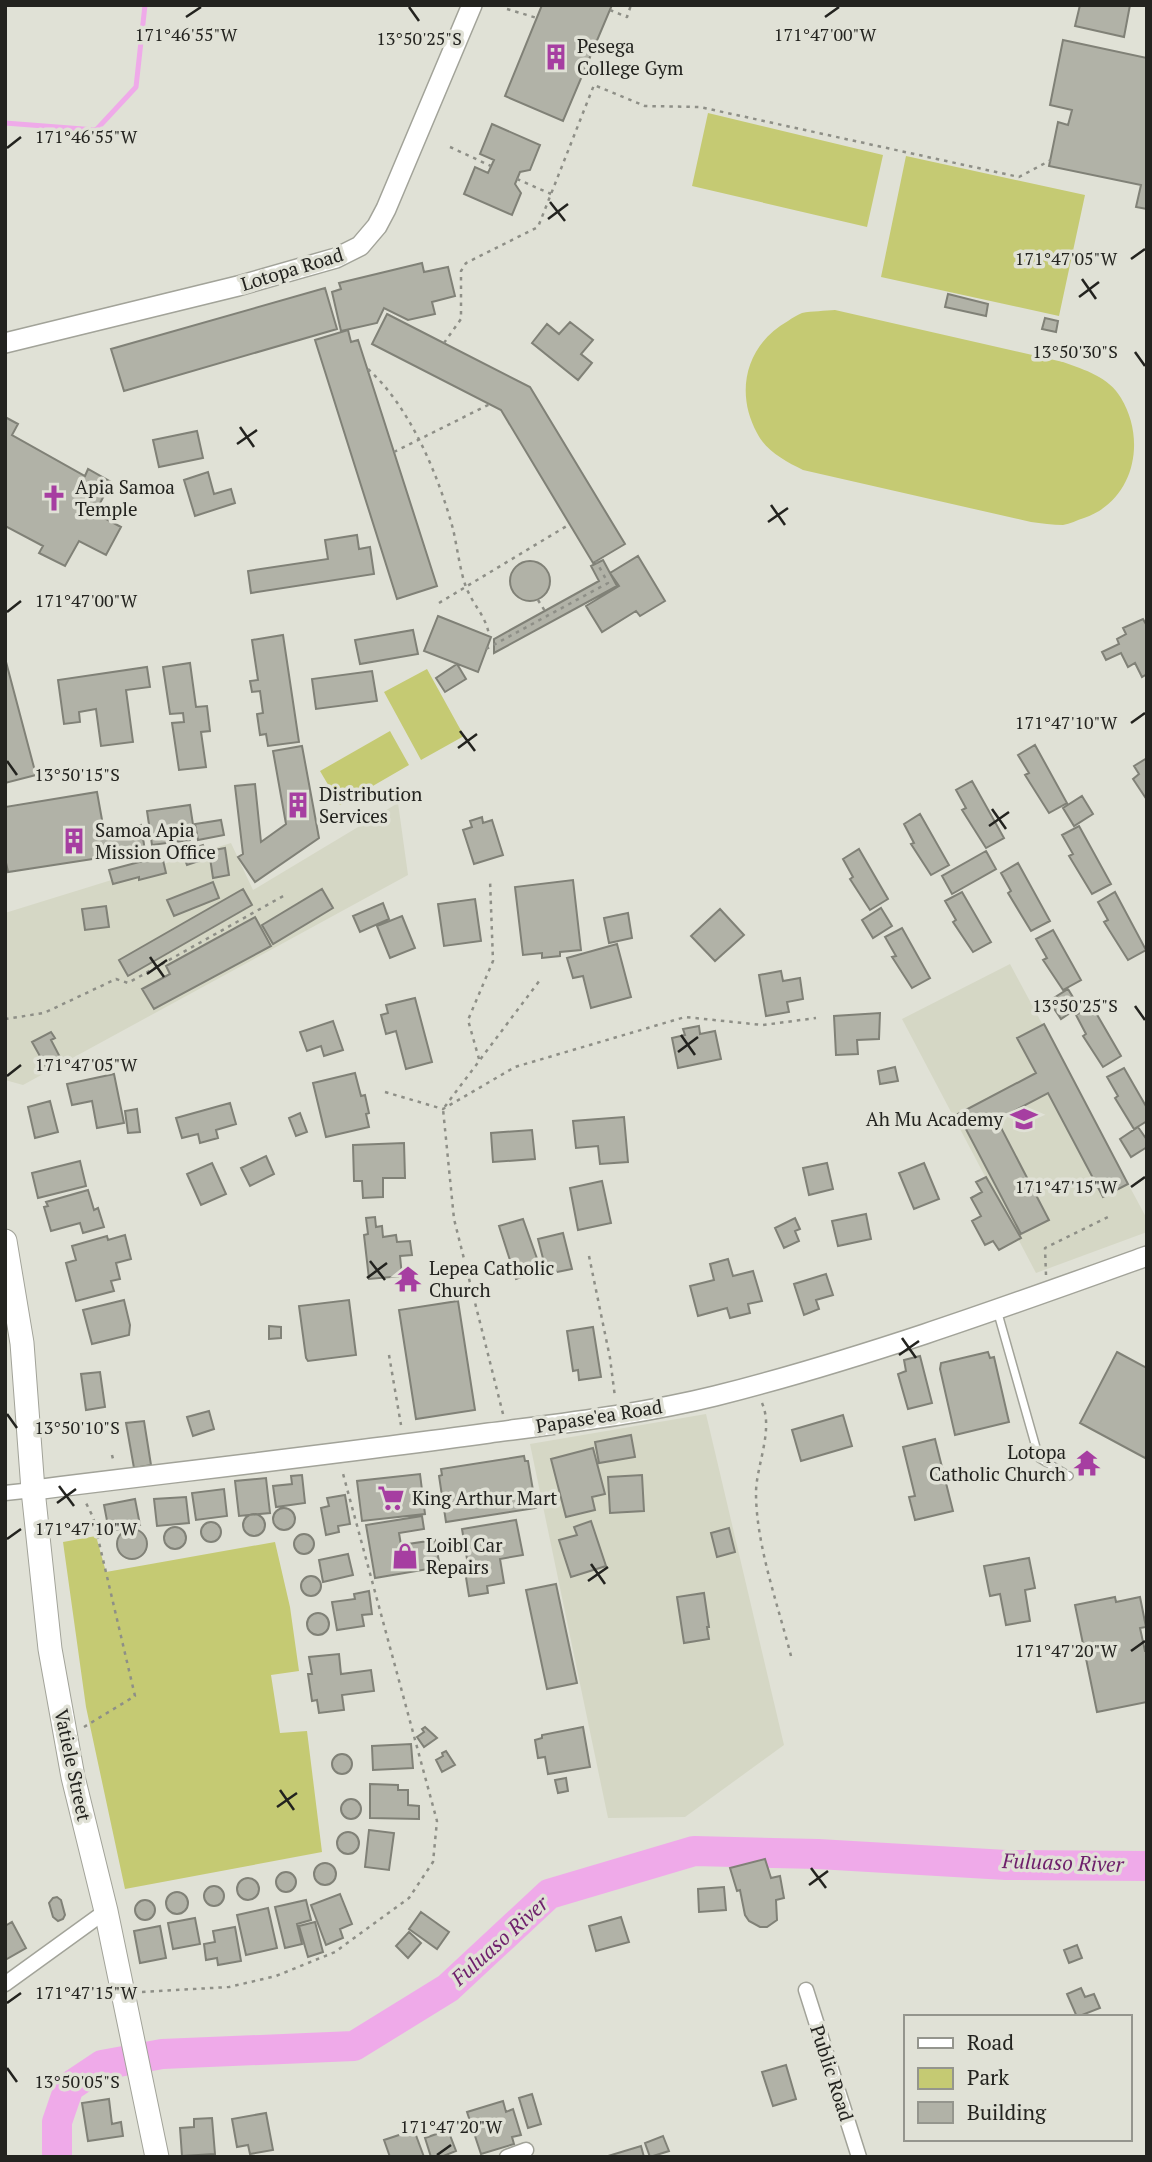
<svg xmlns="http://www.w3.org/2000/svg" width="1152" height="2162" font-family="'PT Serif',serif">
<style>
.built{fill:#d5d7c5}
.green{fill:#c5ca73}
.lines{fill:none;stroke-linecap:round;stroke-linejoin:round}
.stream{stroke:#efaae9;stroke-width:5}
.river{stroke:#efaae9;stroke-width:30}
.building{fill:#b1b2a7;stroke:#808177;stroke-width:2}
.lane-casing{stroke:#a2a399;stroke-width:10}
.street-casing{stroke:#a2a399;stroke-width:17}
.secondary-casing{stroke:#a2a399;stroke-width:22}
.primary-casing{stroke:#a2a399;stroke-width:25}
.path{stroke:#8e8f87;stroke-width:2.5;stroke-dasharray:3.5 5;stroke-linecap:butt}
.lane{stroke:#fff;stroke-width:7}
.street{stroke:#fff;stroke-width:14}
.secondary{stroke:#fff;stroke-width:19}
.primary{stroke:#fff;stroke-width:23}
.ticks{fill:none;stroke:#23231f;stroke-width:2.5}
.labels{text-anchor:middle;stroke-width:7;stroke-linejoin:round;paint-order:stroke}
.poi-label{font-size:19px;fill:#23231f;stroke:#e0e1d6;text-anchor:start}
.street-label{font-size:19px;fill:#23231f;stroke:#e0e1d6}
.water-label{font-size:21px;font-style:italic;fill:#6e1f6b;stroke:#e0e1d6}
.ticks-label{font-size:18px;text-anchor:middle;fill:#23231f;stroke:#e0e1d6;stroke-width:7;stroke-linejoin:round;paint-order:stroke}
</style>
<rect width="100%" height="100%" fill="#e0e1d6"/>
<path class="built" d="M398 803 408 875 23 1085 5 1080V913L231 843 253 890Z
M1010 964 1147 1219V1232L1036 1273 902 1019Z
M706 1414 784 1745 685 1817 608 1818 530 1444Z"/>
<path class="green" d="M708 113 883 155 867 227 692 186Z
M906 156 1085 195 1059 316 881 277Z
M835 310 1063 362C1085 370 1109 377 1121 398 1147 441 1134 501 1084 518 1077 520 1070 524 1063 525 1053 525 1041 523 1031 522L803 470C785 461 766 451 757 433 734 391 747 344 788 321 792 318 797 315 802 313 812 311 825 311 835 310Z
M427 669 464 736 421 760 384 692Z
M390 731 409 765 340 805 320 771Z
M96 1536 106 1572 275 1542 290 1607 299 1671 271 1675 280 1733 307 1731 322 1852 125 1889 86 1707 63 1542Z"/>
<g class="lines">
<path class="stream" d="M5 123 96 130 136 87 145 5"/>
<path class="river" d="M57 2157V2122L69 2087 102 2065 162 2054 354 2046 448 1988 549 1894 694 1851 818 1854 1006 1865 1147 1866"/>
</g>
<path class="building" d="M542 5H612L563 121 505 96Z
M1080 5H1130L1124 37 1075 26Z
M1063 40 1147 58V209L1136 207 1141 185 1049 166 1058 122 1068 125 1072 110 1050 105Z
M492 124 540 145 530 170 520 172 515 184 521 193 512 215 464 194 475 167 488 173 494 160 480 154Z
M422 263 424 272 448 267 455 296 432 302 435 314 408 320 384 308 377 323 341 331 332 292 341 289 339 283Z
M325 288 337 329 124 391 111 349Z
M948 294 988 304 986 316 945 307Z
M387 314 530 387 625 544 593 563 501 410 372 344Z
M1045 318 1058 321 1056 332 1042 329Z
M570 322 593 340 581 354 592 363 578 380 532 343 547 324 559 334Z
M348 330 351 342 358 340 437 586 397 599 315 340Z
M5 417 18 424 12 435 85 476 88 469 111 482 95 513 121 527 106 555 79 541 65 566 39 553 43 546 5 526Z
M197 431 203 458 159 467 153 440Z
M208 472 214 494 231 489 235 503 195 516 184 480Z
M357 535 359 549 370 547 374 574 251 593 248 571 328 559 325 540Z
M638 556 665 601 640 616 636 611 602 632 586 606 619 586 610 573Z
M603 560 617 586 494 653V639L599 581 591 566Z
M510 581a20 20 0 1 1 40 0a20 20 0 1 1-40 0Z
M438 616 491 637 478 672 424 651Z
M1143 619 1147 626V674L1142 677 1135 663 1128 667 1121 653 1106 660 1102 652 1119 644 1117 639 1126 634 1123 628Z
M413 630 418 654 360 664 355 640Z
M283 635 299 742 268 746 266 734 260 735 257 714 263 713 260 691 252 692 250 681 258 680 252 640Z
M5 658 36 775 5 783Z
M190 663 196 707 207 706 210 731 201 732 206 767 179 770 172 723 184 722 183 713 170 714 163 667Z
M457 664 466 679 445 692 436 678Z
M147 667 150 687 126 690 133 742 101 746 96 709 79 712 80 722 64 724 58 680Z
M372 671 377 701 316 709 312 679Z
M1035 745 1067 803 1049 813 1025 775 1029 773 1018 755Z
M302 746 319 838 255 882 238 857 243 854 235 786 255 784 261 842 286 824 273 751Z
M1147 758V800L1133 779 1139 774 1134 766Z
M972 781 1004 838 986 848 962 810 966 808 956 790Z
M97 792 104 831 141 825 145 851 8 872 5 858V807Z
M1082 796 1093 814 1074 826 1063 808Z
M190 805 194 831 190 840 152 845 147 811Z
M920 814 949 865 931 875 911 844 914 843 904 824Z
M482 817 483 823 492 820 503 855 474 864 463 830 472 827 470 821Z
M221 820 224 835 198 840 195 824Z
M1079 826 1111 884 1092 894 1069 856 1073 854 1062 835Z
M203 845 208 858 187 865 182 852Z
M225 848 229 875 213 878 209 851Z
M859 849 888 899 870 910 850 879 853 877 843 859Z
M986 851 996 869 952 894 942 876Z
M162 856 166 873 139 880V877L113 884 109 870Z
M1018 863 1050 921 1031 931 1008 893 1011 891 1001 873Z
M573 880 581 950 560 952V956L542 958V953L523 955 515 887Z
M213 882 219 898 174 916 167 900Z
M243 889 252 905 128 976 119 960Z
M322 889 333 908 273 944 262 925Z
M962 892 991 942 973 952 953 922 956 920 945 901Z
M1115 892 1146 950 1128 960 1104 922 1108 920 1098 902Z
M475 899 481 941 444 946 438 904Z
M383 903 389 919 360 932 353 916Z
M106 906 109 927 85 930 82 909Z
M881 908 892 926 873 938 862 920Z
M720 909 744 935 715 961 691 936Z
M628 913 632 938 609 943 604 918Z
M402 916 415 948 390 958 377 926Z
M255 917 271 946 154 1009 142 989 170 974 166 966Z
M902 928 930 978 912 988 892 957 896 956 885 937Z
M1053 930 1081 980 1063 990 1043 960 1047 958 1036 939Z
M617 944 631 997 591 1008 583 976 573 978 567 958Z
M781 971 783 981 800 978 803 999 787 1002 789 1012 766 1016 759 975Z
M1068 989 1079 1007 1061 1019 1049 1001Z
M415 998 432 1062 406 1069 396 1031 386 1034 381 1015 388 1013 386 1005Z
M1092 1006 1121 1056 1103 1067 1083 1036 1086 1034 1076 1015Z
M880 1013 879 1039 857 1040 858 1054 836 1055 834 1016Z
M333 1021 343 1050 324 1056 321 1046 307 1051 300 1032Z
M1044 1024 1128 1184 1103 1197 1048 1093 997 1120 1049 1220 1021 1234 958 1114 1036 1073 1017 1038Z
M699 1026 700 1034 715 1031 721 1059 678 1068 672 1038 685 1035 683 1029Z
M51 1032 55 1038 51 1040 61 1059 46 1067 32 1042Z
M895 1067 898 1081 880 1084 878 1071Z
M1124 1068 1147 1108V1121L1134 1129 1115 1098 1118 1096 1107 1077Z
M355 1073 361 1096 365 1095 369 1113 366 1114 369 1127 326 1137 313 1083Z
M114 1074 124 1123 97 1128 92 1101 72 1105 67 1084Z
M50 1101 58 1132 35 1138 28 1107Z
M230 1103 236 1124 216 1130 218 1138 200 1143 198 1134 182 1138 176 1118Z
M137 1109 140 1132 128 1133 125 1111Z
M300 1113 307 1132 296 1136 289 1118Z
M624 1117 628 1162 600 1164 598 1146 576 1148 573 1121Z
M1138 1127 1147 1140V1147L1131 1157 1120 1139Z
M532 1130 535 1159 493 1162 491 1133Z
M404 1143 405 1178H383V1197L363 1198 362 1181H354L353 1145Z
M266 1156 274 1174 250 1186 241 1168Z
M80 1161 86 1186 38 1198 32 1173Z
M212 1163 226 1194 201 1205 187 1174Z
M827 1163 833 1189 809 1195 803 1168Z
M924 1163 939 1199 914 1209 899 1173Z
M986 1177 1021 1238 999 1250 993 1241 985 1245 972 1221 981 1216 971 1198 982 1192 976 1182Z
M602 1181 611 1223 578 1230 570 1188Z
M88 1190 94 1210 98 1208 104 1227 83 1233 80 1223 51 1231 44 1207 48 1206 46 1202Z
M866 1214 871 1239 838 1246 832 1221Z
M375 1217 376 1227 382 1226 383 1237 396 1235 397 1242 410 1241 412 1255 400 1256 402 1276 369 1279 364 1235 368 1234 366 1218Z
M795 1218 800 1229 795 1231 799 1241 784 1248 775 1228Z
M523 1219 541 1270 516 1279 499 1226Z
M563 1233 572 1269 547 1274 538 1239Z
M125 1235 131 1259 116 1263 120 1279 111 1281 114 1291 76 1301 66 1263 76 1260 72 1246 107 1236 108 1240Z
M728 1259 733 1276 753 1271 762 1301 748 1304 750 1313 730 1318 727 1308 698 1316 690 1286 714 1280 710 1264Z
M826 1274 833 1295 816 1300 819 1309 804 1315 794 1284Z
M124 1300 130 1325 129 1335 92 1344 83 1310Z
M349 1300 356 1355 308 1361 306 1358 299 1306Z
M458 1301 475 1410 416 1419 399 1310Z
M269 1326 281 1327V1338L269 1339Z
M593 1327 601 1377 579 1380 578 1370 573 1371 567 1331Z
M988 1352 990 1358 994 1357 1009 1422 955 1435 940 1369 941 1363Z
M1117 1352 1147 1368V1459L1080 1423Z
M920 1356 932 1403 908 1409 898 1374 906 1371 904 1360Z
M100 1372 105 1407 86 1410 81 1374Z
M209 1411 214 1429 193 1436 187 1417Z
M843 1415 852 1446 801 1461 792 1430Z
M144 1421 151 1465 134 1468 126 1423Z
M631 1435 635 1457 599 1463 595 1442Z
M935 1439 953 1511 915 1520 909 1497 915 1496 903 1447Z
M593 1448 605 1494 592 1497 595 1510 566 1517 551 1459Z
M524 1456 525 1461H528L536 1508 446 1522 439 1476 442 1475 441 1469Z
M420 1474 425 1514 362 1521 357 1481Z
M302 1475 305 1503 276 1507 273 1486 292 1484 291 1476Z
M642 1475 644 1511 610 1513 608 1477Z
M266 1478 270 1513 239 1516 235 1481Z
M224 1489 227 1516 196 1520 192 1493Z
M345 1495 350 1524 338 1526 339 1532 326 1535 321 1508 329 1506 327 1498Z
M186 1497 189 1523 157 1526 154 1499Z
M135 1499 140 1525 109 1531 104 1505Z
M273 1519a11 11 0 1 1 22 0a11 11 0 1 1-22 0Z
M243 1525a11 11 0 1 1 22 0a11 11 0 1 1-22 0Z
M422 1516 424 1529 399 1533 401 1545 435 1540 440 1567 375 1578 366 1525Z
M516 1520 523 1555 500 1559 504 1583 487 1586 488 1593 469 1596 464 1565H468L462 1529Z
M591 1521 606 1566 571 1577 559 1540 577 1535 574 1527Z
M201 1532a10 10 0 1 1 20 0a10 10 0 1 1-20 0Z
M164 1538a11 11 0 1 1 22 0a11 11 0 1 1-22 0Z
M729 1528 735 1552 717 1557 711 1533Z
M117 1544a15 15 0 1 1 30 0a15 15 0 1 1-30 0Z
M294 1544a10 10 0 1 1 20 0a10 10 0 1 1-20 0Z
M348 1554 353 1575 323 1582 319 1560Z
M1029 1558 1035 1588 1025 1590 1030 1621 1006 1625 1000 1594 990 1596 984 1566Z
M301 1586a10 10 0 1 1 20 0a10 10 0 1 1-20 0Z
M556 1584 577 1683 547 1689 526 1590Z
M369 1591 372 1614 362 1615 364 1626 337 1630 332 1602 355 1599 354 1594Z
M704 1593 709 1627H707L709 1639 684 1643 677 1597Z
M1115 1597 1116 1602 1140 1597 1146 1627 1140 1628 1145 1651H1147V1702L1097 1712 1075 1605Z
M307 1624a11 11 0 1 1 22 0a11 11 0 1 1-22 0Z
M339 1654 341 1674 371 1670 374 1691 342 1695 344 1710 319 1713 317 1700 312 1701 308 1674H312L309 1657Z
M425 1727 437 1738 424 1747 417 1737 424 1732 422 1729Z
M583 1727 590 1767 548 1774 545 1757 538 1758 535 1740 542 1738V1735Z
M411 1744 413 1768 373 1770 372 1746Z
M446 1751 455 1765 442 1772 436 1760 443 1756 442 1753Z
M332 1764a10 10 0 1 1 20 0a10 10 0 1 1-20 0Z
M566 1778 568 1791 558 1793 555 1780Z
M370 1784 398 1785V1790H408V1805L419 1806V1819L370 1818Z
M341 1809a10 10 0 1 1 20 0a10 10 0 1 1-20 0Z
M369 1830 394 1833 389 1870 365 1867Z
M337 1843a11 11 0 1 1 22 0a11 11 0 1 1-22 0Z
M765 1859 771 1878 780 1876 784 1898 776 1900 777 1920 767 1927H760L749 1921 745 1915 740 1890 737 1891 730 1868Z
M314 1874a11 11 0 1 1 22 0a11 11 0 1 1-22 0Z
M276 1882a10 10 0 1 1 20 0a10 10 0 1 1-20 0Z
M237 1889a11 11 0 1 1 22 0a11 11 0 1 1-22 0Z
M204 1896a10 10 0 1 1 20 0a10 10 0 1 1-20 0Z
M724 1887 726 1910 699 1912 698 1889Z
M166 1903a11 11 0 1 1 22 0a11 11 0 1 1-22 0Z
M340 1894 352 1924 340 1929 343 1938 326 1945 311 1905Z
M57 1897 61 1900 65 1915 63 1919 58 1921 53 1917 49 1903 53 1898Z
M135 1910a10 10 0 1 1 20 0a10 10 0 1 1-20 0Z
M306 1900 311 1920 297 1924 302 1944 285 1948 275 1907Z
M268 1908 277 1948 246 1955 237 1915Z
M421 1912 449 1932 437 1949 409 1929Z
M621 1917 629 1942 596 1951 589 1926Z
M195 1918 200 1944 173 1949 168 1923Z
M12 1922 26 1948 5 1960V1926Z
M315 1922 323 1952 308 1957 299 1926Z
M160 1926 166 1958 140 1963 134 1931Z
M235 1927 241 1961 218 1965 217 1958 206 1960 204 1944 215 1942 213 1931Z
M409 1932 421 1943 408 1958 396 1946Z
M1077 1945 1082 1958 1069 1963 1064 1950Z
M1081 1988 1085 1997 1094 1994 1100 2008 1077 2017 1067 1994Z
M786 2065 796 2099 773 2106 762 2072Z
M532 2094 541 2124 528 2128 519 2098Z
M109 2099 112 2124 121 2122 123 2136 88 2141 82 2103Z
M503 2101 506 2112 513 2109 521 2135 512 2137 514 2144 481 2154 467 2112Z
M266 2113 273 2150 250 2154 248 2145 237 2147 232 2119Z
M212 2118 215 2154 182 2156 180 2128 194 2127V2119Z
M414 2130 424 2157H390L384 2140Z
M448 2130 456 2151 441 2157H431L425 2138Z
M663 2136 669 2151 650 2157 645 2143Z
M641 2146 644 2157H608V2156Z"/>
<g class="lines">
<g class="lane-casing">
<path id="lane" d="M997 1310 1039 1458 1069 1476"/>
</g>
<g class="street-casing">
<path id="street" d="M5 1493 33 1490
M5 1984 106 1911
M806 1990 859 2157
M507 2157 526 2150"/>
</g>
<g class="secondary-casing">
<path id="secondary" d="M5 343 238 286 336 258 360 246 377 226 386 209 472 5
M33 1490C185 1471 337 1454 489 1433 564 1423 642 1414 715 1396 862 1359 1005 1307 1147 1256"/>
</g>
<g class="primary-casing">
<path id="primary" d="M5 1241 22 1343 33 1490 50 1649 73 1777 106 1911 157 2157"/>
</g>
<path class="path" d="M507 9 537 18
M610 10 627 17 631 5
M450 147 491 166
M517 179 551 194
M444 343 461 319V271L466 263 538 227 594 85 645 106 700 107 1019 177 1051 160
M368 369C410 407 438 474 453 529 457 546 460 571 466 587 473 605 486 616 489 635
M394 452 490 404
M538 600 548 616
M439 603 570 524
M486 649 608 583 596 561
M5 1019 44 1013 116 979 128 983 285 895
M479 1059 468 1020 493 961 490 880
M385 1092 443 1109 515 1067 685 1017 763 1025 816 1018
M589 1256 610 1358 615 1397
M1046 1275 1045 1248 1108 1217
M389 1355 401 1425
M762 1403C774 1430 756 1466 756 1493 756 1545 778 1605 791 1656
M503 1414 454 1219 443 1109 540 980
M112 1455 114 1463
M84 1727 135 1696 93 1517 86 1503
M142 1992 229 1987 276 1976 335 1952 409 1898 433 1862 437 1821 342 1470"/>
<use href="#lane" class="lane"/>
<use href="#street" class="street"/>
<use href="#secondary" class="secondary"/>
<use href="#primary" class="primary"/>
</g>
<path class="ticks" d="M409 7 419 21M186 17 201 7M825 17 839 7M7 148 21 137M550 202 565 221M548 219 568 204M1131 259 1145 249M1082 279 1096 299M1079 297 1099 282M1135 352 1145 366M240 427 254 447M237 444 257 430M771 505 785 525M768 522 788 508M7 612 21 601M1131 723 1145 713M460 731 475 751M458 748 477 734M7 761 17 775M992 809 1006 829M989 826 1009 812M150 957 164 977M147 974 167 960M1135 1006 1145 1020M681 1035 695 1055M678 1052 698 1037M7 1076 21 1065M1131 1187 1145 1177M370 1261 385 1280M367 1278 387 1263M902 1338 916 1358M899 1355 919 1341M7 1414 17 1428M59 1486 74 1506M57 1503 76 1489M7 1539 21 1529M591 1564 605 1584M588 1581 608 1567M1131 1651 1145 1641M280 1790 294 1810M277 1807 297 1793M811 1868 826 1888M809 1885 828 1871M7 2003 21 1993M7 2068 17 2082M437 2155 451 2145"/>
<defs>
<g id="building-bare" transform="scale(2.1)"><path d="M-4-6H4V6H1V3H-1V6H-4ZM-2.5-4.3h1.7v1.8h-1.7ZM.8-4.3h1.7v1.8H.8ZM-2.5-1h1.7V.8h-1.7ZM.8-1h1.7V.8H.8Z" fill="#a63ea1" stroke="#e0e1d6" stroke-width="2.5" paint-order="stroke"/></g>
<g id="church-bare" transform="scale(2.1)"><path d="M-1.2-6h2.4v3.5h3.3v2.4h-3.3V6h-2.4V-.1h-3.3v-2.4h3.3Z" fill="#a63ea1" stroke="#e0e1d6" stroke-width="2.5" paint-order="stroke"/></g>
<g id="school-bare" transform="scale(2.1)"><path d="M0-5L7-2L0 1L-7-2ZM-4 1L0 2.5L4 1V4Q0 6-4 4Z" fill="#a63ea1" stroke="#e0e1d6" stroke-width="2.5" paint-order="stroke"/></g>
<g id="temple-bare" transform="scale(2.1)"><path d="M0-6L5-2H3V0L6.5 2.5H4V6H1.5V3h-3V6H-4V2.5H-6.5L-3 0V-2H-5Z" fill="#a63ea1" stroke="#e0e1d6" stroke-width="2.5" paint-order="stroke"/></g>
<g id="supermarket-bare" transform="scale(2.1)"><path d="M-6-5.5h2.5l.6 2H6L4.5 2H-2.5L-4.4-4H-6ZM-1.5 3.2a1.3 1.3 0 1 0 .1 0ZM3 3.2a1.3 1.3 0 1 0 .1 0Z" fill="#a63ea1" stroke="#e0e1d6" stroke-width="2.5" paint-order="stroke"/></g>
<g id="shop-bare" transform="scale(2.1)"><path d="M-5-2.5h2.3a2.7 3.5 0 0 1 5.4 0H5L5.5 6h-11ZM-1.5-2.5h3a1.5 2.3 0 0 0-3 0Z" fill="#a63ea1" stroke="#e0e1d6" stroke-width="2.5" paint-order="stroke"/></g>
</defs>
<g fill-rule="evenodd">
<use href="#building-bare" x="556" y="57"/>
<use href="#church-bare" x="54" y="498"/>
<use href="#building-bare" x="298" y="805"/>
<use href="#building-bare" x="74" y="841"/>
<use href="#school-bare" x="1024" y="1119"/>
<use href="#temple-bare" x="408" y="1279"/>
<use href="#temple-bare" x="1087" y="1463"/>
<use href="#supermarket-bare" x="391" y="1498"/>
<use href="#shop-bare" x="405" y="1556"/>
</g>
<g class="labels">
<g class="poi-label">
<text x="577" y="53">Pesega<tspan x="577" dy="22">College Gym</tspan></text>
<text x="75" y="494">Apia Samoa<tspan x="75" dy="22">Temple</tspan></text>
<text x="319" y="801">Distribution<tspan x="319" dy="22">Services</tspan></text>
<text x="95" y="837">Samoa Apia<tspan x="95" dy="22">Mission Office</tspan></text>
<text x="1003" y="1126" text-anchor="end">Ah Mu Academy</text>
<text x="429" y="1275">Lepea Catholic<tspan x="429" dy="22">Church</tspan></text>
<text x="1066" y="1459" text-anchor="end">Lotopa<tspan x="1066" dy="22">Catholic Church</tspan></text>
<text x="412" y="1505">King Arthur Mart</text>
<text x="426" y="1552">Loibl Car<tspan x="426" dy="22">Repairs</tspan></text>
</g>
<g class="street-label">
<text transform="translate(292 269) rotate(-17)" y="7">Lotopa Road</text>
<text transform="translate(599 1416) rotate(-9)" y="7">Papase'ea Road</text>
<text transform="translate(73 1765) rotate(78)" y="7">Vatiele Street</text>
<text transform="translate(832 2073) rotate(72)" y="7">Public Road</text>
</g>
<g class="water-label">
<text transform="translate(1063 1863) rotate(2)" y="7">Fuluaso River</text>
<text transform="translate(500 1941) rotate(-42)" y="7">Fuluaso River</text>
</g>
</g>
<g class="ticks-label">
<text x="186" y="41">171°46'55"W</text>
<text x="825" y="41">171°47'00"W</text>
<text x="419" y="45">13°50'25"S</text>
<text x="86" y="143">171°46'55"W</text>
<text x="1066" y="265">171°47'05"W</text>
<text x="1075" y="358">13°50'30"S</text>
<text x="86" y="607">171°47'00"W</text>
<text x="1066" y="729">171°47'10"W</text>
<text x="77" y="781">13°50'15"S</text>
<text x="1075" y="1012">13°50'25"S</text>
<text x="86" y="1071">171°47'05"W</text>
<text x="1066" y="1193">171°47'15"W</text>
<text x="77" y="1434">13°50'10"S</text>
<text x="86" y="1535">171°47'10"W</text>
<text x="1066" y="1657">171°47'20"W</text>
<text x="86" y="1999">171°47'15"W</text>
<text x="77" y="2088">13°50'05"S</text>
<text x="451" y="2133">171°47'20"W</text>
</g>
<rect width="1152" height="2162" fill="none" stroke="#23231f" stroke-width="14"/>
<rect x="904" y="2015" width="228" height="126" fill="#e0e1d6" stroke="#94958d" stroke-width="2"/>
<rect x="918" y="2038" width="35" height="10" fill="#ffffff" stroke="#94958d" stroke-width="2"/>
<text x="967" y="2050" font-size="21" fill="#23231f">Road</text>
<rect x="918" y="2068" width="35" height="21" fill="#c5ca73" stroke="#94958d" stroke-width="2"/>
<text x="967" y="2085" font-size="21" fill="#23231f">Park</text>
<rect x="918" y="2102" width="35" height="21" fill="#b1b2a7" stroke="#94958d" stroke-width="2"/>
<text x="967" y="2120" font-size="21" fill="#23231f">Building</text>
</svg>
